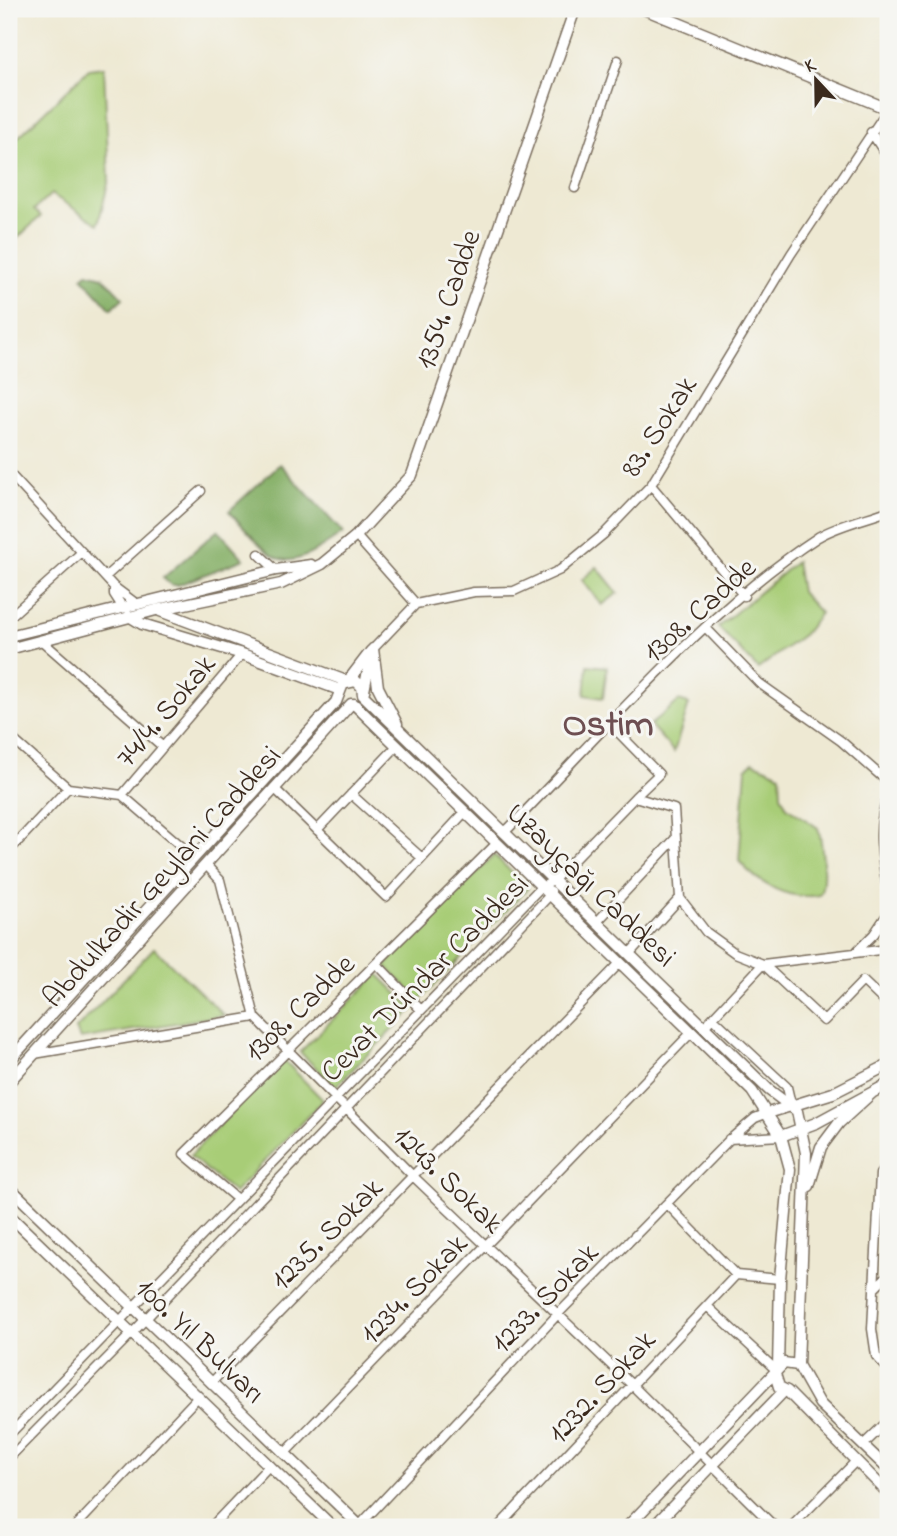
<svg xmlns="http://www.w3.org/2000/svg" width="897" height="1536" font-family="'Indie Flower',sans-serif">
<style>
.green{fill:#a8cd77;stroke:#727c4a;stroke-width:2}
.forest{fill:#86b068;stroke:#606d43;stroke-width:2}
.lines{fill:none;stroke-linecap:round;stroke-linejoin:round}
.minor-casing{stroke:#7a6d5d;stroke-width:11}
.major-casing{stroke:#7a6d5d;stroke-width:13}
.minor{stroke:#fff;stroke-width:8}
.major{stroke:#fff;stroke-width:10}
.labels{text-anchor:middle;stroke-width:6;stroke-linejoin:round;paint-order:stroke}
.street-label{font-size:30px;fill:#3b2a1e;stroke:#f6f6f2}
.district-label{font-size:37px;font-weight:bold;fill:#6e4f52;stroke:#f6f6f2}
</style>
<rect width="100%" height="100%" fill="#f6f6f2"/>
<filter id="ink" filterUnits="userSpaceOnUse"><feTurbulence type="fractalNoise" baseFrequency=".0143" numOctaves="2"/><feDisplacementMap in="SourceGraphic" scale="14" xChannelSelector="R" yChannelSelector="G"/><feConvolveMatrix kernelMatrix="1 2 1 2 8 2 1 2 1" color-interpolation-filters="sRGB"/></filter>
<filter id="wash" filterUnits="userSpaceOnUse"><feTurbulence type="fractalNoise" baseFrequency=".00686" numOctaves="4" result="noise"/><feDisplacementMap in="SourceGraphic" scale="28" xChannelSelector="R" yChannelSelector="G"/><feGaussianBlur stdDeviation="1.57" result="paint"/><feColorMatrix in="noise" values="0 0 0 0 0 0 0 0 0 0 0 0 0 0 0 0 0 1.4 0 .05"/><feComposite in="paint" operator="in"/></filter>
<g filter="url(#wash)">
<rect width="100%" height="100%" fill="#eee9d3"/>
<path class="green" d="M104 67 109 180 98 224 51 194 34 210 41 216 9 246V146L89 69Z
M796 562 801 592 820 613 804 634 758 669 718 627Z
M597 567 618 593 602 605 582 580Z
M588 665 607 667 603 698 585 695Z
M679 701 689 704 674 752 650 725Z
M753 762 780 774 781 795 787 807 818 828C822 841 827 885 819 895 789 901 758 884 739 861L746 769Z
M494 855 528 888 420 1000 385 966Z
M154 948 224 1015 80 1039 76 1029Z
M378 974 413 1009 335 1087 300 1052Z
M282 1058 323 1100 234 1193 190 1156Z"/>
<path class="forest" d="M87 273 103 277 123 298 111 309 82 277Z
M280 464 343 533C279 579 277 563 229 511Z
M218 530 244 559 178 585H171L163 578Z"/>
</g>
<g filter="url(#ink)">
<g class="lines">
<g class="minor-casing">
<path id="minor" d="M871 132 888 158
M575 188 618 60
M9 473 114 587 138 605
M651 485 744 596
M356 536 416 604
M259 554 276 570
M105 577 201 491
M114 587V594L123 608
M13 614 82 552
M706 628 759 683 841 741 888 782
M42 641 163 747
M373 649 416 604 474 592 514 591 560 570 604 534 651 485 791 254 888 109
M610 724 659 774 635 797 674 809 680 898 629 954
M9 736 68 788 122 795 194 857
M274 788 386 897 464 813
M351 794 422 858
M122 795 242 654
M888 797C875 825 883 865 888 894
M317 830 397 746
M504 833C601 735 702 613 818 537 838 525 866 519 888 511
M9 851 68 788
M207 866 220 880 255 1017 414 1177 632 1385 775 1527
M680 898 706 932 735 953 763 964 888 949
M596 923 674 840
M857 951 874 934 888 913
M377 964 421 1010
M713 1018 787 1087 791 1104
M704 1027 763 964 824 1021 863 981 888 1005
M34 1054 255 1017
M729 1139 781 1136
M888 1163 880 1174 872 1329 876 1356 888 1369
M237 1199 184 1154 496 844
M667 1204 736 1275 780 1279
M874 1289 888 1275
M707 1306 776 1370
M211 1383 620 963
M9 1435 540 888 553 881 635 797
M863 1445 888 1421
M284 1454 692 1032
M9 1458 138 1327 549 896 551 891
M359 1526 558 1314 728 1141 755 1118 768 1113
M75 1527 197 1398
M211 1527 270 1465
M498 1527 736 1275
M791 1527 856 1461"/>
</g>
<g class="major-casing">
<path id="major" d="M644 9 888 109
M160 611 346 681
M129 616 142 624 242 654 340 690
M9 636 276 570 311 565
M9 649 156 610 281 584 322 564 356 536 412 475 575 9
M373 649 378 687 397 724
M348 681 371 651
M364 691 370 660
M363 695 769 1090 797 1111 806 1153 798 1365
M354 704 752 1091 781 1136 790 1169 780 1279 778 1368
M9 1061 336 702 343 684 356 681 362 687 363 695
M9 1082 351 704
M768 1113 833 1093 888 1065
M781 1136 816 1123 888 1084
M809 1186 821 1147 839 1123 873 1092
M9 1187 361 1527
M9 1215 333 1527
M775 1374 779 1387 787 1391 888 1493
M627 1527 784 1363 798 1365 820 1404 888 1469
M653 1527 785 1390"/>
</g>
<use href="#minor" class="minor"/>
<use href="#major" class="major"/>
</g>
</g>
<g class="labels">
<g class="street-label">
<text transform="translate(447 299) rotate(-71)" y="10">1354. Cadde</text>
<text transform="translate(658 426) rotate(-57)" y="10">83. Sokak</text>
<text transform="translate(699 609) rotate(-42)" y="10">1308. Cadde</text>
<text transform="translate(165 710) rotate(-50)" y="10">74/4. Sokak</text>
<text transform="translate(161 876) rotate(-48)" y="10">Abdulkadir Geylani Caddesi</text>
<text transform="translate(592 884) rotate(44)" y="10">Uzayçağı Caddesi</text>
<text transform="translate(424 977) rotate(-45)" y="10">Cevat Dündar Caddesi</text>
<text transform="translate(299 1007) rotate(-44)" y="10">1308. Cadde</text>
<text transform="translate(449 1179) rotate(44)" y="10">1243. Sokak</text>
<text transform="translate(326 1233) rotate(-45)" y="10">1235. Sokak</text>
<text transform="translate(413 1288) rotate(-46)" y="10">1234. Sokak</text>
<text transform="translate(544 1297) rotate(-46)" y="10">1233. Sokak</text>
<text transform="translate(201 1340) rotate(44)" y="10">100. Yıl Bulvarı</text>
<text transform="translate(601 1386) rotate(-47)" y="10">1232. Sokak</text>
</g>
<g class="district-label">
<text x="608" y="735">Ostim</text>
</g>
</g>
<rect width="897" height="1536" fill="none" stroke="#f6f6f2" stroke-width="35"/>
<g transform="translate(816 80) rotate(338)" stroke="#f6f6f2" stroke-width="5" paint-order="stroke">
<path d="M0-5L12 26L0 18L-12 26Z" fill="#3b2a1e"/>
<text y="-10" font-size="19" font-weight="bold" text-anchor="middle" fill="#3b2a1e">K</text>
</g>
</svg>
